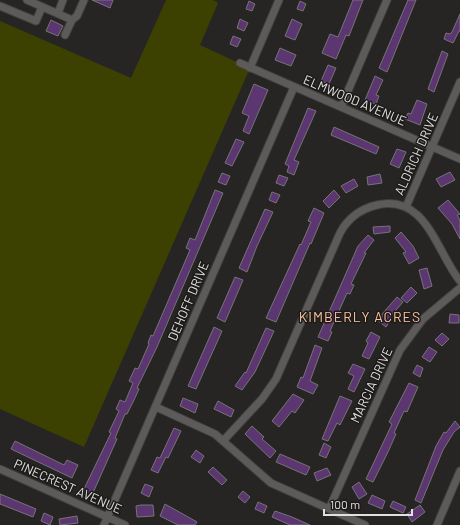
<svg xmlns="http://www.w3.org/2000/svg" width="460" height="525" font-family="Barlow,sans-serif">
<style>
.green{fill:#3c4000}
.building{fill:#5c3671;stroke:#757476}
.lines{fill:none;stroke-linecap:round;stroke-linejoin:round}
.minor-casing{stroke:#41403f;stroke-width:9}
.minor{stroke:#5d5b59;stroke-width:7}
.labels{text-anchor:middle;stroke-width:3;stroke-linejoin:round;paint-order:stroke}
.street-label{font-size:13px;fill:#e1e0df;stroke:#1d1b19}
.neighbourhood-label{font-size:14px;letter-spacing:1px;fill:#fdc1a3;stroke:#1d1b19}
</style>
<rect width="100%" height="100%" fill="#262523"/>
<path class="green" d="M166 0H213L218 3 200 45 250 68 84 447 0 409V21L131 78Z"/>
<path class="building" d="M92 0H113L110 8Z
M353 0H363L349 36 346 35 336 59 322 53 330 34 338 37Z
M408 0H416L387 72 379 68Z
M249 1 255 4 252 11 246 9Z
M300 1 306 4 303 11 297 9Z
M460 14V31H459L453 43 444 39 446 33 450 34 452 32Z
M240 19 248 23 244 31 237 28Z
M292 19 302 24 295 40 285 36Z
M51 20 63 26 58 36 46 31Z
M233 36 241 39 237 47 230 44Z
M280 48 296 55 291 66 275 60Z
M442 51 448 54 434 92 428 89Z
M328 65 336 68 329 84 321 81Z
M375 76 383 80 376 95 379 96 376 104 365 100Z
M254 84 268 90 249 134 243 131 249 116 242 113Z
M417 100 427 104 420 125 405 119 408 113 411 114Z
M308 108 316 111 294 160 299 162 294 175 287 172 289 166 285 164Z
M334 127 379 147 376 154 331 135Z
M236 139 244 142 232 166 225 163Z
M397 149 406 152 399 168 390 164Z
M450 172 455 180 441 187 436 179Z
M222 173 230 176 226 185 218 182Z
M380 174 382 183 368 185 367 177Z
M279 175 288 178 284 186 276 183Z
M354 179 358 186 346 193 341 186Z
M215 190 223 193 157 347 137 388 139 389 134 400 127 414H125L115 438 117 439 92 495 83 491 111 433 109 432 119 411 116 409 120 400 125 402 133 383 129 381 135 368 138 369 149 344 148 343 151 335 153 336 190 250 186 248 190 238 195 240Z
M334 190 340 197 329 208 323 201Z
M272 192 280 195 276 203 269 200Z
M448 200 460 214 457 215 460 220V239L452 224 438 208Z
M314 208 324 213 311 244 310 243 276 322 266 318 300 244 301 245 311 222 308 221Z
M265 209 273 212 257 246 247 272 239 268Z
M390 226V232L374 234 373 227Z
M401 232 413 246 419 258 409 264 403 253 406 252 395 238Z
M368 235 374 240 364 253H366L351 284 354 285 350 294 347 293 330 331 332 332 328 341 318 337 358 246Z
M427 268 432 286 424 289 419 270Z
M235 277 243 280 225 322 217 318Z
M411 287 417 293 407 303 401 298Z
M397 297 403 302 390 317 391 319 386 327 377 320Z
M450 314 459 315V323H449Z
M214 327 222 331 196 389 188 386Z
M266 328 274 331 255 372 242 390 235 386 245 372 246 373Z
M371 332 380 337 369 359 362 356 368 343 366 341Z
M442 333 449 339 442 346 435 340Z
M315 345 322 348 310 381 318 385 313 394 297 387 301 377 303 378Z
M429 347 437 352 430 362 422 357Z
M353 364 365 369 354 392 348 389 354 376 348 373Z
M417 365 423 368 420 377 413 373Z
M409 383 418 387 407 412 404 411 394 433 396 434 388 452 373 482 366 479 392 424 389 422Z
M293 394 304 400 295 413 292 411 279 427 272 421Z
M340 396 352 401 340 425 337 423 328 441 322 439Z
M183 398 198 404 195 413 180 406Z
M218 401 234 410 231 417 214 409Z
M455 421 460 427 454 432 443 450 421 503 415 500 436 446 444 432 446 433Z
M252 426 264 437 262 439 276 451 270 458 245 434Z
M174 428 181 431 168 458 166 457 158 473 151 470 157 457 160 458Z
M15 441 64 465 67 460 78 465 72 478 11 449Z
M324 443 331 447 326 458 319 455Z
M196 450 204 456 200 463 191 457Z
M280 454 310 467 306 475 276 462Z
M213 467 227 480 222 485 208 472Z
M327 468 331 475 317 481 314 473Z
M359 482 367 494 359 499 352 487Z
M145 484 153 487 149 497 141 493Z
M243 491 250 497 245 503 238 497Z
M0 494 36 509 33 517 0 504Z
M372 495 385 501 382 509 368 503Z
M393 501 406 507 403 513 390 507Z
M258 502 267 506 264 513 255 509Z
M165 504 197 522 195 525H178L160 516Z
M141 505H153L154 516 137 517 136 506Z
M420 505 425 512 412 522 407 514Z
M275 511 292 517 310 525H290L272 517Z
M44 513 53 517 50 525 41 521Z
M77 516 78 523 60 525 59 519Z"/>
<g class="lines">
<g class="minor-casing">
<path id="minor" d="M27 0 72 20 77 16 84 0
M0 6 36 21 42 7
M58 13 63 0
M65 35 72 20
M240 63 460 159
M250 68 279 0
M341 107 387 0
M406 207 460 82
M156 407 215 434 271 483 365 525
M223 441 262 399 276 379 340 233C348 218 360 209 377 205 426 193 437 253 460 281
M0 469 125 525
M329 509 400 350 423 319 460 288
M104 525 294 87
M437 525 460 471"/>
</g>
<use href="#minor" class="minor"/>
</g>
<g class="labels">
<g class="street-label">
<text transform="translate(355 100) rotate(23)" y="5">ELMWOOD AVENUE</text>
<text transform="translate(416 154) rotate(-66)" y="5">ALDRICH DRIVE</text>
<text transform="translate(188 301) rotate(-67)" y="5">DEHOFF DRIVE</text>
<text transform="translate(371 385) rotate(-65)" y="5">MARCIA DRIVE</text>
<text transform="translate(68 486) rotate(24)" y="5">PINECREST AVENUE</text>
</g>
<g class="neighbourhood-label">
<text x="360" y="322">KIMBERLY ACRES</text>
</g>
</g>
<path d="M324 509v6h88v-6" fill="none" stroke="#e1e0df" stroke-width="2"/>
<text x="330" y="509" font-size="12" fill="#e1e0df" stroke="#1d1b19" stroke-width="3" paint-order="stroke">100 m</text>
</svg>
